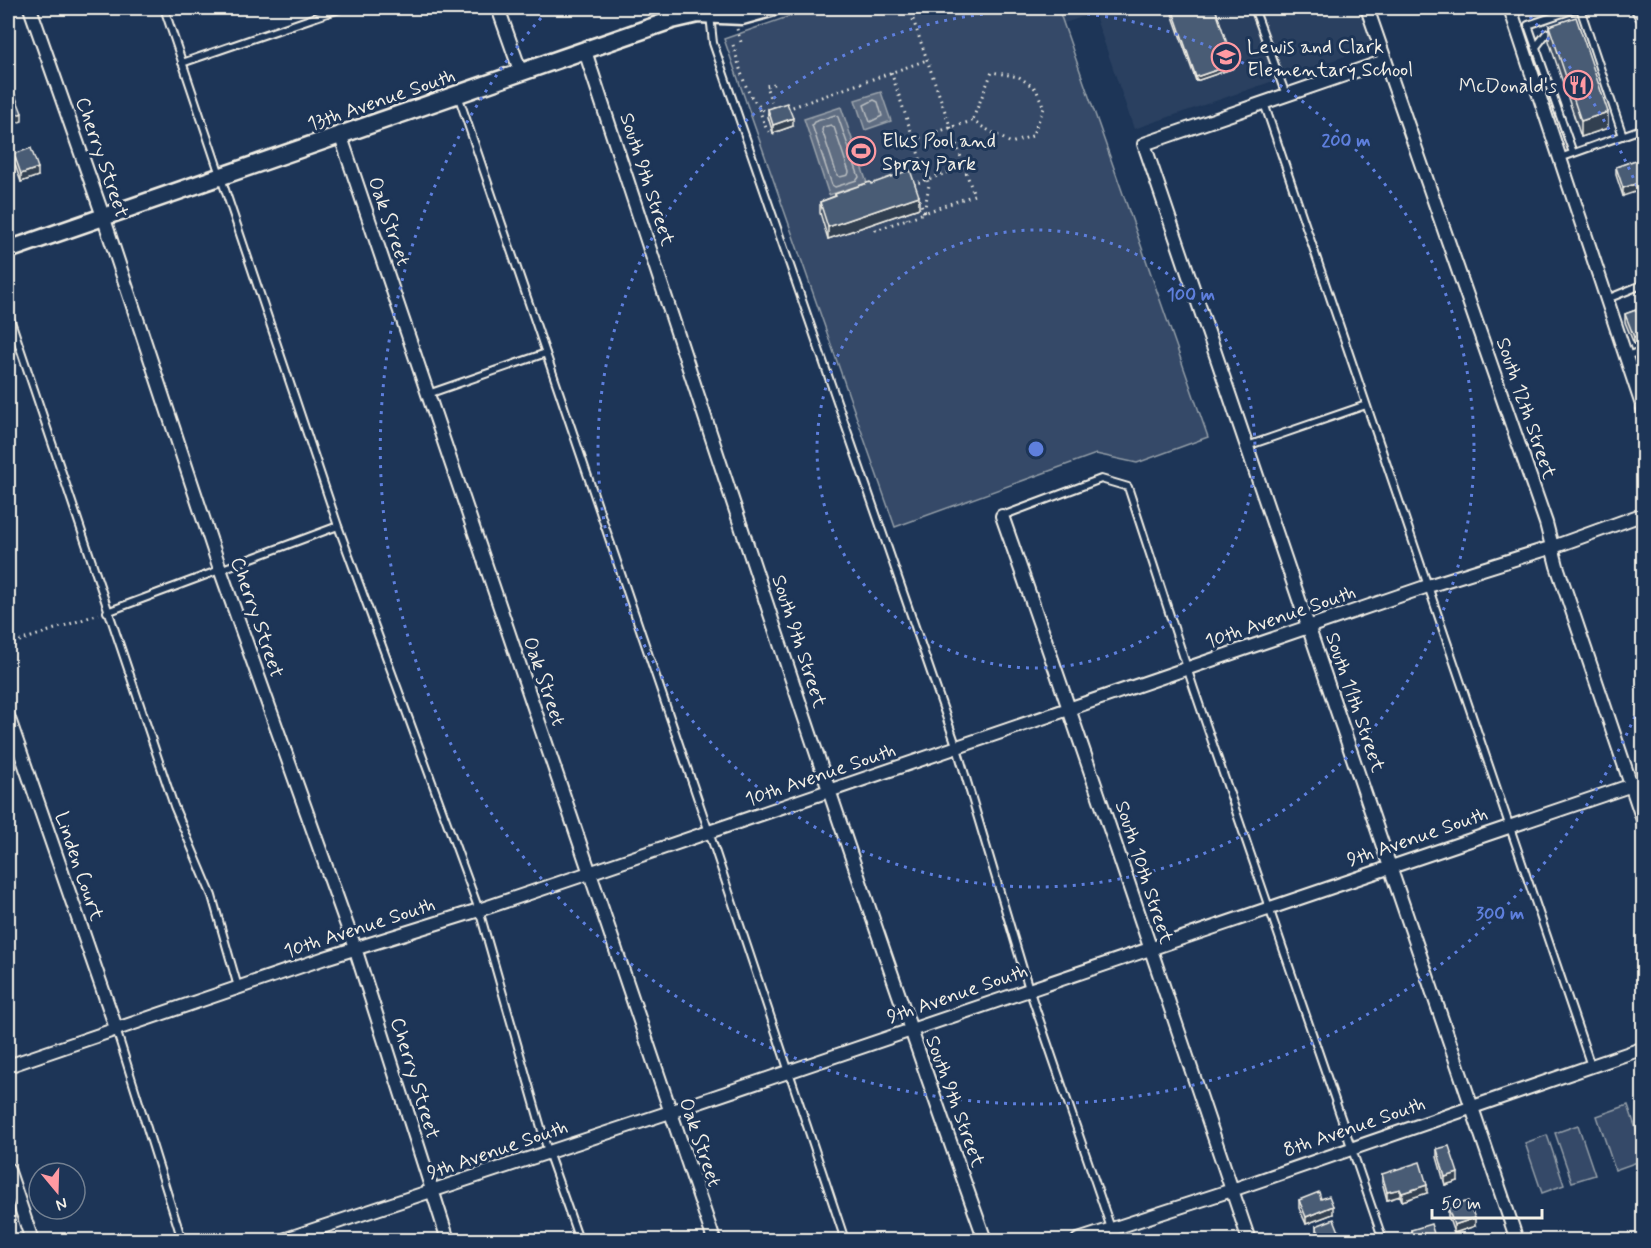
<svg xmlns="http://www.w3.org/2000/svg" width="1651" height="1248" font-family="Mynerve,sans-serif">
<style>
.built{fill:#2a4060}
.green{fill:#354a67;stroke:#949ea8;stroke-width:1.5}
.water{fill:#5e6d82;stroke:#9aa2ab;stroke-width:1.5}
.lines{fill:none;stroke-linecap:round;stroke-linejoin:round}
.shore{stroke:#b8bcbf;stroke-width:1.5}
.lane-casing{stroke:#f4f1e8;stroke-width:10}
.street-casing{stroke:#f4f1e8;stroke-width:16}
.secondary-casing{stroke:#f4f1e8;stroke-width:21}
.primary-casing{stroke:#f4f1e8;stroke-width:22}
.path{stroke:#f4f1e8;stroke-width:3;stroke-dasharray:1.5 4.5;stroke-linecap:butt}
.lane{stroke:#1d3557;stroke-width:6}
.street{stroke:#1d3557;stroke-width:12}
.secondary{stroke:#1d3557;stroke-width:16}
.primary{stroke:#1d3557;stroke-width:18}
.wall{fill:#3e4e64;stroke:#f4f1e8;stroke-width:1.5}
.shaded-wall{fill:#324051;stroke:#f4f1e8;stroke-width:1.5}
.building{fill:#485b74;stroke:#f4f1e8;stroke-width:1.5}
.ring{fill:none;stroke:#5e7fdd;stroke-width:3;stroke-dasharray:3 6}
.labels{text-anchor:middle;stroke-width:6;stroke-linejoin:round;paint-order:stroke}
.poi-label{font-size:20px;fill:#f4f1e8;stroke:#1d3557;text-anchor:start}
.street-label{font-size:20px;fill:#f4f1e8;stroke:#1d3557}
.centre{fill:#5e7fdd;stroke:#1d3557;stroke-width:3}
.ring-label{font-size:18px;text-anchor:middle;font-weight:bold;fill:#5e7fdd;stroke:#1d3557;stroke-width:6;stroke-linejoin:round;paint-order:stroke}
</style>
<rect width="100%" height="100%" fill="#1d3557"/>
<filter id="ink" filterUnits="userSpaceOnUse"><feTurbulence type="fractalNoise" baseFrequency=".0167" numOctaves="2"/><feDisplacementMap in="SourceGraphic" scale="12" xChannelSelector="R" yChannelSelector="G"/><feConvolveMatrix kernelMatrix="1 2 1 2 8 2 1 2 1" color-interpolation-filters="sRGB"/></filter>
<g filter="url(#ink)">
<path class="built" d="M908 8H1367L1380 44 1134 129 1094 13 926 70Z"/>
<path class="green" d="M813 8H1058L1208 437 1137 463 1096 454 895 527 724 39Z
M1628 1105 1643 1150V1160L1615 1170 1597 1116Z
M1578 1125 1595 1175 1572 1182 1555 1133Z
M1547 1135 1564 1185 1542 1193 1525 1143Z"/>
<path class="water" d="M881 92 891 121 865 130 855 100Z
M841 107 867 183 829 195 804 119Z"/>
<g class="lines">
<path class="shore" d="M874 100 878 102 882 116 870 122 864 105Z
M835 115 838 117 859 177 857 180 835 187 832 185 812 125 814 122Z
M831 125 834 127 849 172 848 175 840 177 837 175 822 130 823 127Z"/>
<g class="lane-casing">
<path id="lane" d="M164 8 338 526 479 910 548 1152 579 1240
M1254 8 1286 95
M1580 8 1623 136
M710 15 713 43 957 748 1029 989 1115 1240
M1536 47 1546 34 1555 30
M182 63 342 8
M458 95 709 832 845 1240
M1264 103 1591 1066
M1573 153 1528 25 1578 8
M1560 158 1644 128
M1607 299 1644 284
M8 312 174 806 212 896 238 987
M1626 356 1644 350
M428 394 546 353
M1247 446 1366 405
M1002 516 1101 479 1128 487 1194 689 1383 1240
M107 612 338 526
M116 1029 182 1240"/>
</g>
<g class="street-casing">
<path id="street" d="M30 8 103 216 220 569 355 948 448 1240
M498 8 521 73
M1367 8 1546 523 1557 566 1644 823
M1510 8 1644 411
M585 51C715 448 844 846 985 1240
M1385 61 1144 144 1517 1240
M340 134 714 1240
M1002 516C1087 756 1167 999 1249 1240
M8 716 116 1028
M8 1066 325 958 479 910 589 873 1428 586 1553 547 1644 514
M8 1169 32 1240
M283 1240 670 1112 1644 781
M1078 1240 1232 1190 1644 1048"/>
</g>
<g class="secondary-casing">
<path id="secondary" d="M8 250 672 20 698 14 742 16 771 8"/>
</g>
<g class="primary-casing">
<path id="primary" d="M1641 8 1644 14"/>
</g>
<path class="path" d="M909 8 974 195 924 213 918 195
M737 29 741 42
M733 45C741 69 745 102 770 114
M774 84 766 86 774 109
M759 109 766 128 771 134H779
M787 109 927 60
M914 139 972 121 1011 143 1032 136 1044 108 1036 89 1019 77 992 72 972 121
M915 185 914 184 964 167
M904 213 907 219
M874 223 876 230 924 213 929 185 891 72
M8 645 99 614"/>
<use href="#lane" class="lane"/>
<use href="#street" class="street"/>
<use href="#secondary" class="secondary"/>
<use href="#primary" class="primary"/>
</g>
<path class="wall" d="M1170 8H1215L1234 68 1196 81Z
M1549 26 1608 128 1581 137 1549 41Z
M768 109 793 126 773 133 768 117Z
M14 154 38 176 21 182 14 162Z
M1644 157 1623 196 1616 175V167Z
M871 184 919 208 828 239 820 213V202L835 196V194Z
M1644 307V341L1634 344 1625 322V314Z
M1437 1149 1458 1181 1445 1185 1437 1157Z
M1382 1174 1427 1193 1402 1201 1400 1196 1387 1200 1382 1182Z
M1321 1199 1333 1214 1306 1224 1299 1208V1200Z
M1448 1208 1475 1226 1454 1233 1448 1216Z
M1316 1226 1340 1240H1319L1316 1234Z
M1411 1230 1436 1240H1411Z"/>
<path class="shaded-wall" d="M1234 64V68L1196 81V77Z
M1608 112V128L1581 137V121Z
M22 113V121L8 126V118Z
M793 118V126L773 133V125Z
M38 168V176L21 182V174Z
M1644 181V189L1623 196V188Z
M919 196V208L828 239V227Z
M1644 333V341L1634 344V337Z
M1458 1173V1181L1445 1185V1177Z
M1427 1185V1193L1402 1201V1193Z
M1400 1189V1196L1387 1200V1192Z
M1333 1206V1214L1306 1224V1217Z
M1475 1218V1226L1454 1233V1225Z
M1340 1234V1240H1325Z"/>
<path class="building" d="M1172 8H1215L1234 64 1196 77Z
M1576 17 1608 112 1581 121 1549 26Z
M15 95 22 113 8 118V98Z
M787 103 793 118 773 125 768 109Z
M31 148 38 168 21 174 14 154Z
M1644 157V181L1623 188 1616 167Z
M910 170 919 196 828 227 820 202 836 196 835 194 870 182 871 184Z
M1644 307V333L1634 337 1625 314Z
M1449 1146 1458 1173 1445 1177 1437 1149Z
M1420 1162 1427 1185 1402 1193 1400 1189 1387 1192 1382 1174Z
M1319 1192 1321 1199 1329 1196 1333 1206 1306 1217 1299 1200Z
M1468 1201 1475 1218 1454 1225 1448 1208Z
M1334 1219 1340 1234 1325 1240H1322L1316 1226Z
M1431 1224 1436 1240H1414L1411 1230Z"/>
</g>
<g class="ring">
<circle cx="1036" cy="449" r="219"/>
<circle cx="1036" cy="449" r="438"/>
<path d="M1642 700A656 656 0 1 1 548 10M1524 10A656 656 0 0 1 1642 198"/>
</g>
<defs>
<g id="school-ring" transform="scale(1.5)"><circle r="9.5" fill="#1d3557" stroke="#ff9aa2" stroke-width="1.5"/><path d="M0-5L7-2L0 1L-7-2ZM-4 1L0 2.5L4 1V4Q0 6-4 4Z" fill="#ff9aa2"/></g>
<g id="restaurant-ring" transform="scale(1.5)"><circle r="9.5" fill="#1d3557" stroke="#ff9aa2" stroke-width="1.5"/><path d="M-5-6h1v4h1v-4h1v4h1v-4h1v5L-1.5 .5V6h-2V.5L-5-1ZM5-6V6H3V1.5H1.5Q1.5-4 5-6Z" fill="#ff9aa2"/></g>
<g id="stadium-ring" transform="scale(1.5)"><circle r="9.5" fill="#1d3557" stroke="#ff9aa2" stroke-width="1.5"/><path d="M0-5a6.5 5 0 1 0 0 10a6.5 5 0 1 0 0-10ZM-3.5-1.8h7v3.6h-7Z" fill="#ff9aa2"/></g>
</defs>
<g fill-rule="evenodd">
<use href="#school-ring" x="1226" y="57"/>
<use href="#restaurant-ring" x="1578" y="85"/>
<use href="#stadium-ring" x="861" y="151"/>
</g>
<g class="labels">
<g class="poi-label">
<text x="1247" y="53">Lewis and Clark<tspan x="1247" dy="23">Elementary School</tspan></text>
<text x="1557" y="92" text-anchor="end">McDonald's</text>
<text x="882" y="147">Elks Pool and<tspan x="882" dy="23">Spray Park</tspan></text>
</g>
<g class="street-label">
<text transform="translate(381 99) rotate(-19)" y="7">13th Avenue South</text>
<text transform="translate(103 157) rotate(71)" y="7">Cherry Street</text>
<text transform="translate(648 179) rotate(72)" y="7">South 9th Street</text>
<text transform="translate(390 221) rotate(71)" y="7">Oak Street</text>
<text transform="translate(1527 408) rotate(71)" y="7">South 12th Street</text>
<text transform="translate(1280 616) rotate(-19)" y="7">10th Avenue South</text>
<text transform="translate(258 617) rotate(71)" y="7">Cherry Street</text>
<text transform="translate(800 641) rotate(72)" y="7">South 9th Street</text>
<text transform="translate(545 681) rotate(71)" y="7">Oak Street</text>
<text transform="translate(1356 702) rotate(71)" y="7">South 11th Street</text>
<text transform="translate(820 774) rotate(-19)" y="7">10th Avenue South</text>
<text transform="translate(1417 836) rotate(-19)" y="7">9th Avenue South</text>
<text transform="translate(80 866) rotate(71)" y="7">Linden Court</text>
<text transform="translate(1145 872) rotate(72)" y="7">South 10th Street</text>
<text transform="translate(359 927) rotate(-18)" y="7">10th Avenue South</text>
<text transform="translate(957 993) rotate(-19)" y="7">9th Avenue South</text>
<text transform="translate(416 1078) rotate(73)" y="7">Cherry Street</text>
<text transform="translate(956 1101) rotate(70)" y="7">South 9th Street</text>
<text transform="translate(1354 1126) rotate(-19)" y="7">8th Avenue South</text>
<text transform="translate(701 1142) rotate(71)" y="7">Oak Street</text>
<text transform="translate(497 1149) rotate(-19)" y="7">9th Avenue South</text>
</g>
</g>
<circle cx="1036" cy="449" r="9" class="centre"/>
<g class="ring-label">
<text x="1346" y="146">200 m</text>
<text x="1191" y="300">100 m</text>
<text x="1500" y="919">300 m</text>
</g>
<rect width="1651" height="1248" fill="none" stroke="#1d3557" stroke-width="30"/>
<rect x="15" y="15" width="1621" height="1218" fill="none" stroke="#f4f1e8" stroke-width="2" filter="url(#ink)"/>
<g transform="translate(57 1191) rotate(161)"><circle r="28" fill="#1d3557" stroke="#738091" stroke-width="1.5"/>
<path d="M0-4.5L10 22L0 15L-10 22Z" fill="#ff9aa2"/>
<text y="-9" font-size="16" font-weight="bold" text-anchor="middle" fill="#f4f1e8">N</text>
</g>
<path d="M1432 1209v9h110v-9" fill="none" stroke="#f4f1e8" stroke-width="3"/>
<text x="1441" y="1209" font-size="18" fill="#f4f1e8" stroke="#1d3557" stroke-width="4.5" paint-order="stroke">50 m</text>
</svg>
